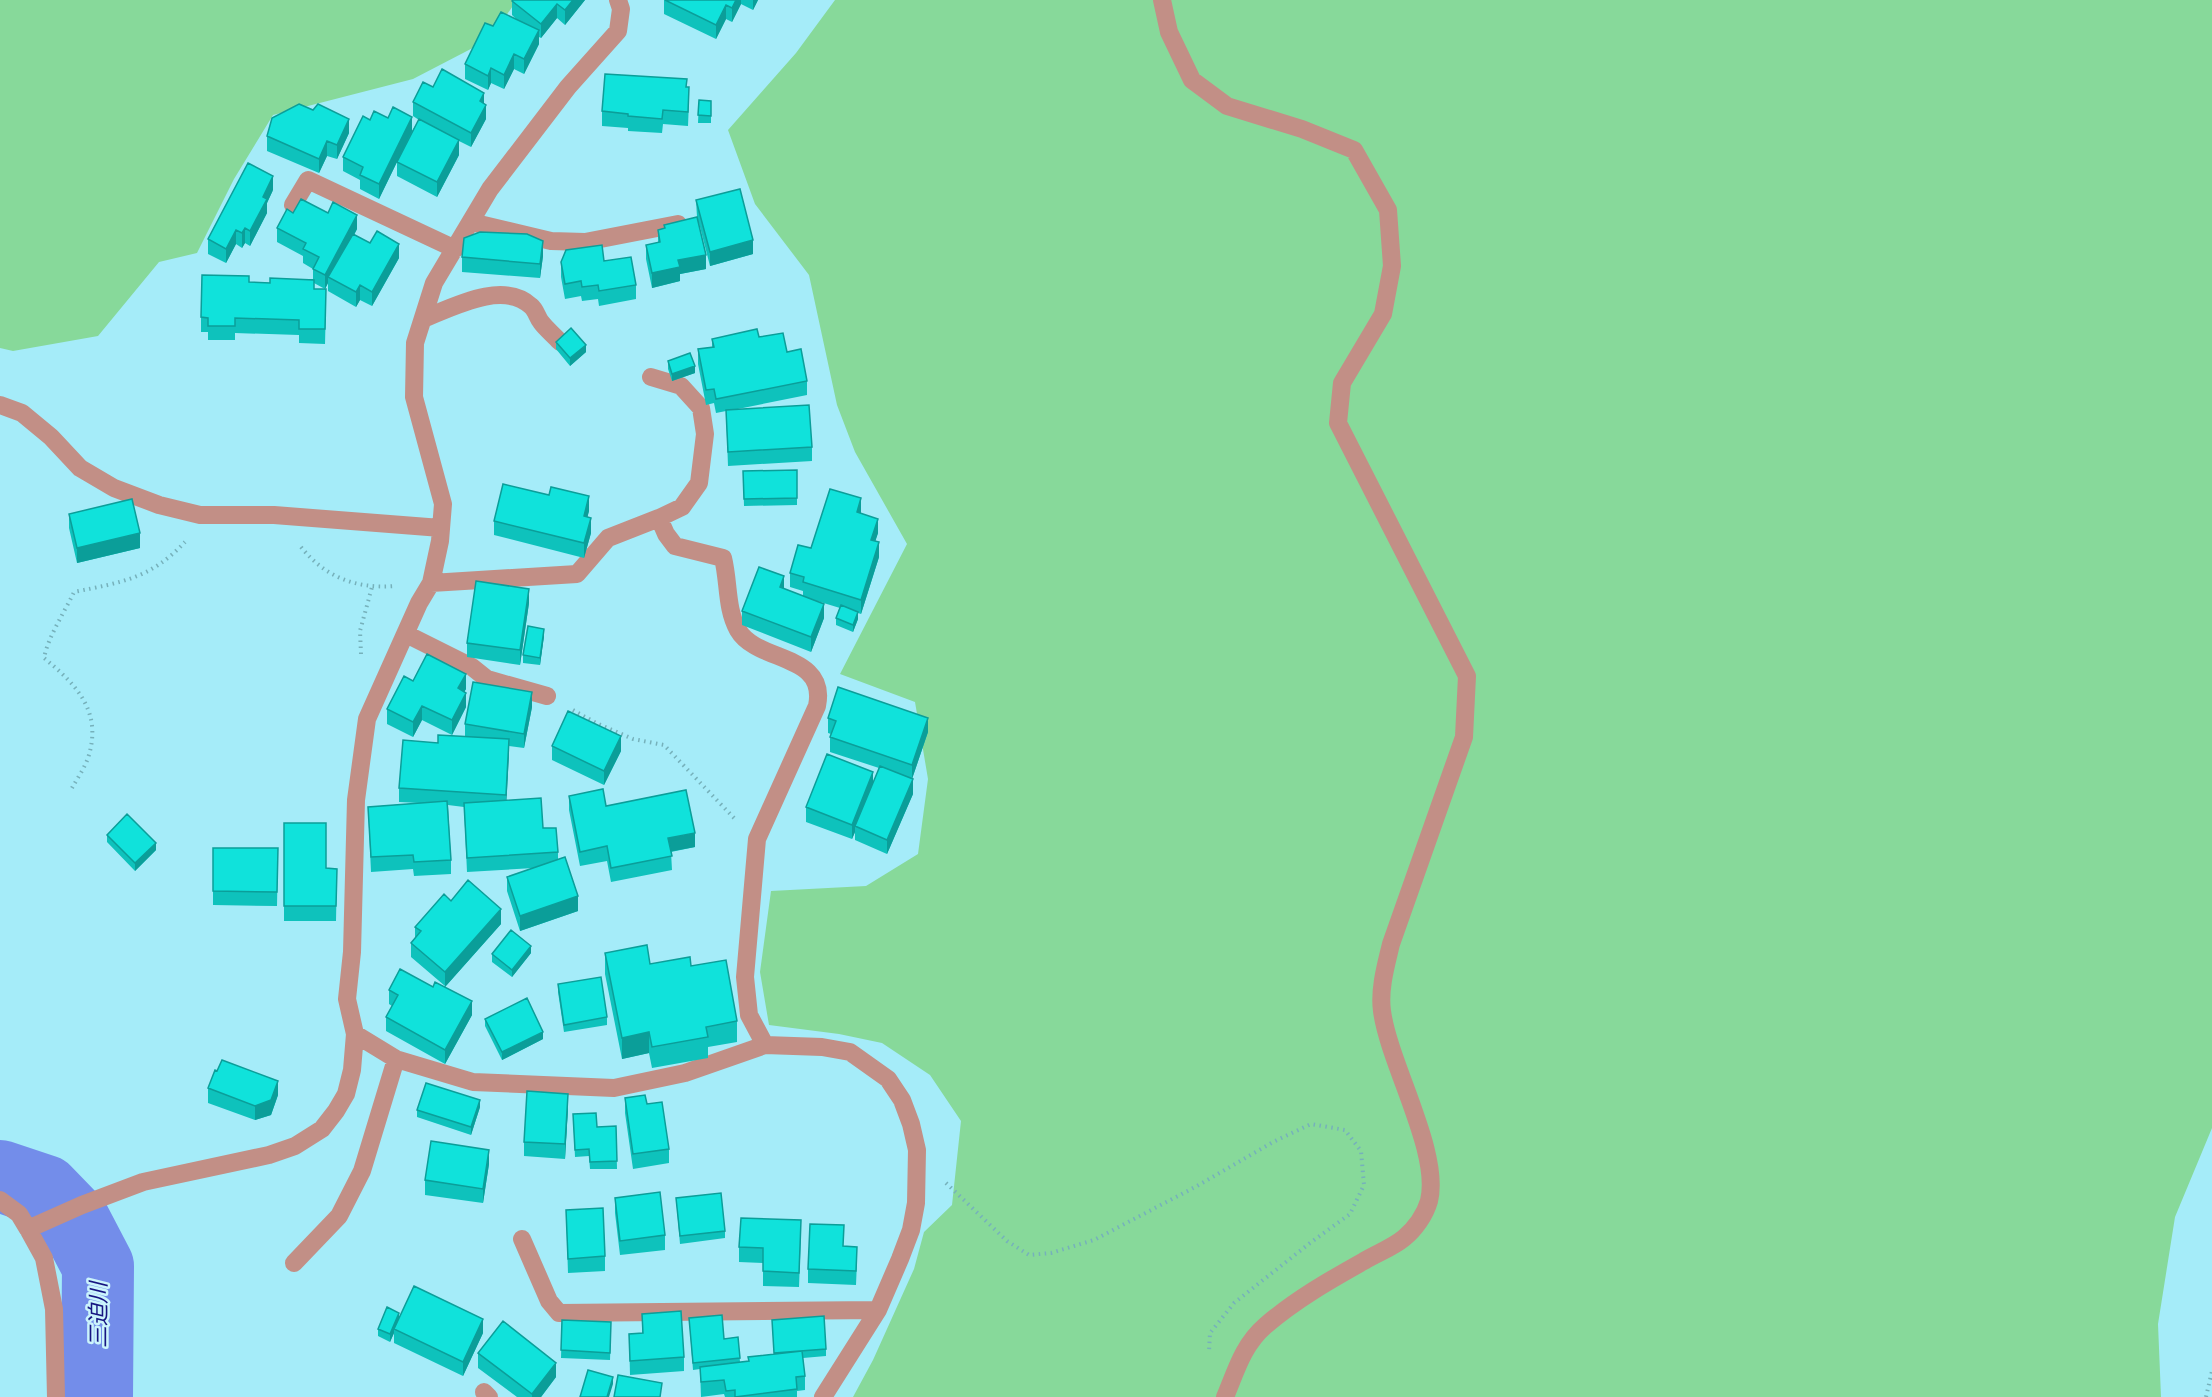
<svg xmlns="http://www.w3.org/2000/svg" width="2212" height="1397" font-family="Overpass,'Noto Sans JP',sans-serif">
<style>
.green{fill:#87d99a}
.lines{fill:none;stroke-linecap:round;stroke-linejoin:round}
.river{stroke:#738dea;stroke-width:72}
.path{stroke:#76b1bb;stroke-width:4;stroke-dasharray:1.5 4.5;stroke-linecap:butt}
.minor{stroke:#c28f86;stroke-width:18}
.wall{fill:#0ec2bc}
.shaded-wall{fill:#0b9e99}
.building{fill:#10e2db;stroke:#0b9e99;stroke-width:1.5}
.labels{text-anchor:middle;stroke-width:5;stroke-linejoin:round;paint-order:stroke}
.water-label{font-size:22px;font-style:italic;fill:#161481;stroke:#cbf4fc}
</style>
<rect width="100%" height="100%" fill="#a5ecf9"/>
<path class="green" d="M0 0H517L490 39 413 79 273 115 234 179 197 253 159 262 98 336 13 351 0 348Z
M835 0H2212V1128L2175 1217 2158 1324 2161 1397H853L873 1360 914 1269 924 1232 952 1205 961 1121 930 1075 882 1043 839 1034 769 1025 760 972 771 891 866 886 918 854 928 779 915 702 840 674 907 544 855 452 837 405 809 275 755 204 728 130 796 53Z"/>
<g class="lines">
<path class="river" d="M0 1176 45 1191 75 1222 98 1266 97 1397"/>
<path class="path" d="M301 547C325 577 356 589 394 586
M361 654 360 631 372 587
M573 710 596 723 633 739 664 745 734 818
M72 788C77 779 84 769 88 758 103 712 77 685 44 658 48 637 64 613 74 592 122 582 150 579 185 542
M946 1183 1007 1241 1029 1255 1051 1253 1094 1240 1197 1186 1273 1142 1311 1124 1345 1130 1361 1151 1364 1185 1350 1214 1310 1243 1234 1303 1210 1333 1209 1352
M2206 1397 2212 1371"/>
<path class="minor" d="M1162 0 1169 32 1192 80 1227 106 1302 129 1354 150 1388 210 1392 266 1383 314 1342 383 1338 423 1467 676 1464 737 1391 944C1386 965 1379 989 1382 1011 1389 1064 1441 1152 1429 1201 1425 1215 1415 1229 1404 1238 1392 1248 1377 1253 1364 1261 1330 1280 1295 1300 1265 1326 1243 1345 1236 1371 1225 1397
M293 205 308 180 455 249
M471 222 551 241 585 242 678 224
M423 319C453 307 503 280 531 306 536 310 537 317 541 322 546 329 554 335 560 342
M0 405 22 413 51 437 80 468 114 488 159 505 200 515H274L441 528
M659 518 666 534 675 546 723 558C729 582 726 609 738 630 757 663 828 653 817 706L757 839 745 977 749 1015 765 1045
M431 583 577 574 608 538 659 518 682 507 699 483 705 434 701 408 681 386 651 377
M406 634 472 667 487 679 547 696
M355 1034 396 1059 473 1082 614 1088 685 1073 765 1045 822 1047 850 1052 888 1079 902 1100 911 1124 917 1150 916 1203 911 1230 900 1259 878 1310 823 1397
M0 1200 19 1214 28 1229
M522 1239 549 1301 559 1313 878 1310
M294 1263 339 1216 362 1171 396 1059
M484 1392 489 1397
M56 1397 54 1309 44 1258 28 1229 82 1205 143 1182 269 1155 295 1146 322 1129 336 1111 346 1094 352 1070 355 1034 347 999 352 952 356 800 367 719 419 603 431 583 440 541 443 504 414 397 415 343 434 283 490 189 568 87 618 31 621 9 618 0"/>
</g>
<path class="wall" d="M585 0 565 25 557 18 541 38 539 37V44L524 74 514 69 504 89 491 83 488 90 465 79V64L493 26 517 20 512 15V1Z
M664 0H758L753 10 741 4 732 22 726 19 716 39 664 14Z
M433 87 484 104 486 119 471 147 459 141V155L437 197 397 176V162L379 199 360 189V180L343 171V157L370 120 412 131 419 120 413 116V102Z
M686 87 689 101 688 126 663 124 662 133 628 131V128L602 126V111Z
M699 100 711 101V123H698Z
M349 133 337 159 327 156 319 173 267 151V136Z
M273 190 267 203V213L250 246 245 243 242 248 236 244 226 263 208 254V239Z
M696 200 753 254 710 266 699 223 706 269 680 274V281L652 288 646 259V245L658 243V230L664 228V225L697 217Z
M293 213 357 229 354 235 399 258 372 306 360 300 356 307 328 291V283L325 289 314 283V289L326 304 325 344 299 343V335L235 333V340H208V332H201V317L249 282 270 283 313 279V269L303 263V256L277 242V228Z
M543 256 540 278 462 272V257Z
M604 261 636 285V299L599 306 598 299 582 301 581 296 565 299 561 277V262Z
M759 337 787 352 807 381V395L733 410 812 447V461L728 466 726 411 716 413 714 403 706 405 698 364V349L712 347V339Z
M556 342 586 352 570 366 556 349Z
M668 361 695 373 672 381 668 369Z
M797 470V505L744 506 743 471Z
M589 511 587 517 591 533 584 558 494 535V521Z
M861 513 878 533 875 541 879 557 861 614 858 613V619L853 632 836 625V618L840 608 817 601 824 618 811 652 742 625V611L784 589 803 596V591L790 587V573L811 548Z
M69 514 140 548 77 563 69 528Z
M529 603 520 665 467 657V643Z
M544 636 540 665 523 663V655Z
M413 681 466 689 464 692 466 707 452 735 422 720 413 737 387 724V709Z
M532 707 524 748 509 746 506 800 543 828 558 852V860L578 911 520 931 507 891V877L534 868 467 872 464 807 448 805 451 860V874L414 876 413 869 371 872 368 807 419 803 399 802V788L438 743 465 736V724Z
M828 718 928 732 912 779 913 794 887 854 855 840V832L852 839 806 822V807L873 783 879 768 830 752V737L831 734 828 733Z
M552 746 621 751 604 785 552 760Z
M569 796 606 806 695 847 671 852 672 870 611 882 607 861 580 866 569 810Z
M284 823 326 868 337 869 336 921H284Z
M107 835 156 850 135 871 107 842Z
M213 848H278L277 906 213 905Z
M451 901 501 924 445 987 472 1015 445 1064 386 1031V1017L392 1006 389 1004V990L445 986 411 957V943L415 938V927Z
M531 953 512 977 492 962V954Z
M605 953 650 964 691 966 737 1021V1042L708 1047V1058L652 1068 649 1053 622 1059 605 974Z
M558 984 607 1017V1025L564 1032 558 992Z
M485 1019 543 1039 502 1060 485 1026Z
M208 1088 278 1095 271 1115 255 1120 208 1103Z
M625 1098 647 1104 669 1149V1163L633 1169 625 1113Z
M480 1107 471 1135 417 1117V1110Z
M568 1108 565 1159 524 1156V1142Z
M573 1114 597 1127 616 1126 617 1169H590L589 1156 575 1157Z
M489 1164 483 1203 425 1195V1180Z
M615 1198 665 1235V1250L620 1255 615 1213Z
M676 1198 725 1231V1238L680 1244Z
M566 1210 605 1256V1271L568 1273Z
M801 1234 799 1287 763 1286V1263L739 1262V1247Z
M844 1246 857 1261 856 1285 808 1283V1269Z
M642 1314 684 1357V1371L630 1375 629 1334 642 1333Z
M399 1316 483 1333 463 1376 394 1343V1333L390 1342 378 1336V1329Z
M689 1318 724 1339 738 1337 740 1362 748 1361V1357L774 1354 772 1320 826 1349V1356L803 1358 805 1376V1390L797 1391V1397H725L724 1394 701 1397 700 1369 693 1370Z
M562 1320 611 1329 610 1360 561 1358Z
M478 1353 556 1377 541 1397H517L478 1368Z"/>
<path class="shaded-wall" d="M573 0H585L565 25V10Z
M736 0H741V4L732 22V8Z
M753 0H758L753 10Z
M557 4V18L541 38V24Z
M726 5V19L716 39V25Z
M539 30V44L524 74V59Z
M514 54V69L504 89V75Z
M491 68V83L488 90V76Z
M484 93V107L480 101Z
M486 105V119L471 147V133Z
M412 117V131L379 199V184Z
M349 119V133L337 159V145Z
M459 140V155L437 197V182Z
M327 141V156L319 173V159Z
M273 176V190L267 203V213L250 246V231L263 197Z
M357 215V229L331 278 328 277V283L325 289V275Z
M245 228V243L242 248V233Z
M236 230V244L226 263V249Z
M753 240V254L710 266V252Z
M543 241V256L540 278V264Z
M399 244V258L372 306V292Z
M706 255V269L680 274V281L652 288V273L678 260Z
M360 285V300L356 307V292Z
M586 345V352L570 366V358Z
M695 366V373L672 381V374Z
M589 496V511L584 531V516Z
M861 498V513L857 526V512Z
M591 518V533L584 558V543Z
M878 519V533L871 555V540Z
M140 533V548L77 563V548Z
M879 542V557L861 614V600Z
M784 576V591L780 587Z
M529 589V603L520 665V650Z
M824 604V618L811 652V637Z
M858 612V619L853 632V625Z
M544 629V636L540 665V658Z
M466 674V689L458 703V688Z
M532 692V707L524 748V734Z
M466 693V707L452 735V720Z
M422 706V720L413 737V722Z
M928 718V732L912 779V765Z
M621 736V751L604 785V771Z
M509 739V754L506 810V795Z
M873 772V786L855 826V832L852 839V825Z
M913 779V794L887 854V840Z
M695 833V847L668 852V838Z
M156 843V850L135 871V863Z
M578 896V911L520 931V916Z
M501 909V924L445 987V972Z
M531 946V953L512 977V970Z
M472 1001V1015L445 1064V1050Z
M543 1032V1039L502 1060V1052Z
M649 1032V1053L622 1059V1038Z
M278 1081V1095L271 1115 255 1120V1106Z
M568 1094V1108L565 1159V1144Z
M480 1100V1107L471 1135V1127Z
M489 1150V1164L483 1203V1189Z
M399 1313V1320L394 1329V1333L390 1342V1334Z
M483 1319V1333L463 1376V1362Z
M556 1363V1377L541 1397H532V1394Z
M613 1377V1384L609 1397H607Z"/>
<path class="building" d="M513 0H573L565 10 557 4 541 24 512 1Z
M665 0H736L732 8 726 5 716 25Z
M501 12 539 30 524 59 514 54 504 75 491 68 488 76 465 64 485 23 493 26Z
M442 69 484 93 480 101 486 105 471 133 413 102 423 82 433 87Z
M605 74 687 79 686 87H689L688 112 663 110 662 119 628 116V114L602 111Z
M699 100 711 101V116L698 115Z
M299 104 313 110 318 104 349 119 337 145 327 141 319 159 267 136 272 118Z
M393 107 412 117 379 184 360 175 363 167 343 157 363 116 370 120 374 111 388 118Z
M419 119 459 140 437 182 397 162Z
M248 163 273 176 263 197 267 199 250 231 245 228 242 233 236 230 226 249 208 239Z
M740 189 753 240 710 252 696 200Z
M301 199 328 213 333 202 357 215 325 275 313 269 319 257 303 249 306 243 277 228 287 209 293 213Z
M697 217 706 255 678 260 680 267 652 273 646 245 660 242 658 230 665 228 664 225Z
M377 231 399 244 372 292 360 285 356 292 328 277 353 234 370 243Z
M480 232 527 234 543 241 540 264 462 257 464 238Z
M602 245 604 261 631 257 636 285 599 291 598 285 582 287 581 281 565 284 561 262 566 250Z
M202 275 249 276V282L270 283V278L314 280V289H326L325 329H299V320L235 318V326H208V318L201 317Z
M571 328 586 345 570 358 556 342Z
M757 329 759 337 783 333 787 352 801 349 807 381 716 399 714 389 706 390 698 349 714 347 712 339Z
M690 353 695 366 672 374 668 361Z
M809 405 812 447 728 452 726 410Z
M797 470V498L744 499 743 471Z
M503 484 549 495 551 487 589 496 584 516 591 518 584 543 494 521Z
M830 489 861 498 857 512 878 519 871 540 879 542 861 600 803 582 804 577 790 573 798 545 811 548Z
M132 499 140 533 77 548 69 514Z
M759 567 784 576 780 587 824 604 811 637 742 611Z
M476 581 529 589 520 650 467 643Z
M841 605 858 612 853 625 836 618Z
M528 626 544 629 540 658 523 655Z
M427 654 466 674 458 688 466 693 452 720 422 706 413 722 387 709 404 676 413 681Z
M473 682 532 692 524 734 465 724Z
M838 687 928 718 912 765 830 737 836 721 828 718Z
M568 711 621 736 604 771 552 746Z
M438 735 509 739 506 795 399 788 403 740 438 743Z
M827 754 873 772 852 825 806 807Z
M880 766 913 779 887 840 855 826Z
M603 789 606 806 686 790 695 833 668 838 672 856 611 868 607 846 580 852 569 796Z
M541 798 543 828H556L558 852 467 858 464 803Z
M447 801 451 860 414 862 413 855 371 857 368 807Z
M127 814 156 843 135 863 107 835Z
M284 823H326V868L337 869 336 906H284Z
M213 848H278L277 892 213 891Z
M565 857 578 896 520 916 507 877Z
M468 880 501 909 445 972 411 943 421 931 415 927 444 894 451 901Z
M511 930 531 946 512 970 492 954Z
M647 945 650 964 690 957 691 966 726 960 737 1021 706 1027 708 1037 652 1047 649 1032 622 1038 605 953Z
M400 969 433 987 435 982 472 1001 445 1050 386 1017 398 995 389 990Z
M601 977 607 1017 564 1025 558 984Z
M527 998 543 1032 502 1052 485 1019Z
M222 1060 278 1081 271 1100 255 1106 208 1088 215 1070 217 1071Z
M426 1083 480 1100 471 1127 417 1110Z
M527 1091 568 1094 565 1144 524 1142Z
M645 1095 647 1104 662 1102 669 1149 633 1154 625 1098Z
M596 1113 597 1127 616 1126 617 1161 590 1162 589 1149 575 1150 573 1114Z
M431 1141 489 1150 483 1189 425 1180Z
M660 1192 665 1235 620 1241 615 1198Z
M721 1193 725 1231 680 1236 676 1198Z
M603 1208 605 1256 568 1259 566 1210Z
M741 1218 801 1220 799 1273 763 1271V1248L739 1247Z
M810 1224 844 1225 843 1246 857 1247 856 1271 808 1269Z
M414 1286 483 1319 463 1362 394 1329Z
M387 1307 399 1313 390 1334 378 1329Z
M681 1311 684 1357 630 1361 629 1334 643 1333 642 1314Z
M722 1315 724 1339 738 1337 740 1358 693 1363 689 1318Z
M824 1316 826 1349 774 1353 772 1320Z
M562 1320 611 1322 610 1353 561 1350Z
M503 1321 556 1363 532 1394 478 1353Z
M802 1351 805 1376 796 1377 797 1389 735 1397V1390L726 1391 724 1380 701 1382 700 1367 749 1361 748 1357Z
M588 1370 613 1377 607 1397H580Z
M618 1375 662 1383 660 1397H614Z"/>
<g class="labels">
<g class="water-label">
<text transform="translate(98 1315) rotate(-90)" y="8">三迫川</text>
</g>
</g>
</svg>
